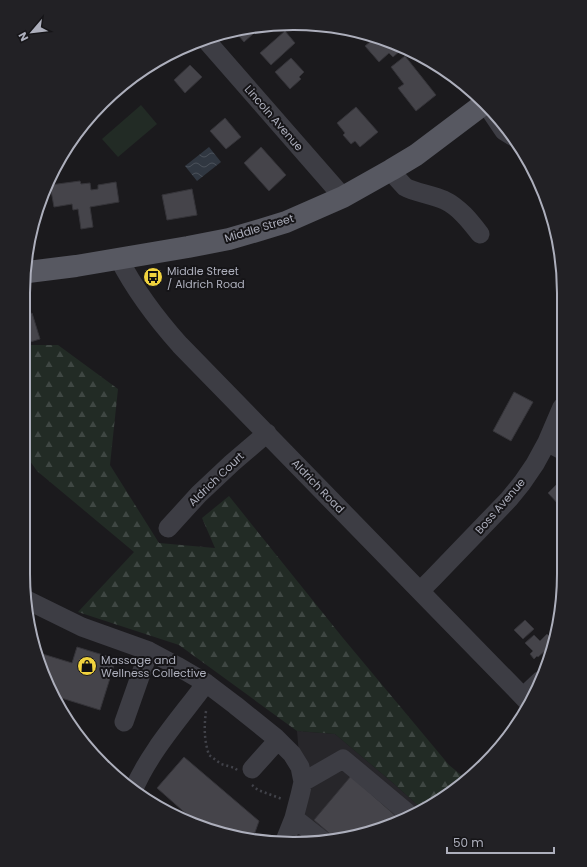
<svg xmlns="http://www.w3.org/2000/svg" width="587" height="867" font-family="Poppins,sans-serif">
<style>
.built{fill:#27262a}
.green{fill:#222b25}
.forest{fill:url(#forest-firs)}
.water{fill:url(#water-waves)}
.building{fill:#45444a;stroke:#353439}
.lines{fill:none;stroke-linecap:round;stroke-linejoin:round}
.path{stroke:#414249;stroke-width:2.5;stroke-dasharray:2 3;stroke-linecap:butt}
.minor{stroke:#3d3d44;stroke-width:19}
.major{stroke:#575861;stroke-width:22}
.labels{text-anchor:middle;stroke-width:4;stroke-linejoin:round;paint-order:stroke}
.street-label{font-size:11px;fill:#adafbc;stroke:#161518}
.poi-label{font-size:11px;fill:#adafbc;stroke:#161518;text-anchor:start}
.rim{fill:none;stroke:#adafbc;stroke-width:2}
</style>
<defs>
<pattern id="forest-firs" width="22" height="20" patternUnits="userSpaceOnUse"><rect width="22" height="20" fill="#222b25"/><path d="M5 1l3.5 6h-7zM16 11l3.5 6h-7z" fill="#3f4743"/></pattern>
<pattern id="water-waves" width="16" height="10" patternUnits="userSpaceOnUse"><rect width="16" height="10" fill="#303741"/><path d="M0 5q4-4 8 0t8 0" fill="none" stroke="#4b515a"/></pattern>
</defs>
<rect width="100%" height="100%" fill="#1b1a1d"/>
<path class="built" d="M297 731 335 734 393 783 423 810 346 839 294 842 304 816Z"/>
<path class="green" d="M141 105 157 124 118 157 102 139Z"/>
<path class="forest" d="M27 345H58L118 389 110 465 159 543 215 548 202 518 229 496 343 638 449 765 466 779 429 808 423 810 393 783 335 734 297 731 179 645 78 612 134 552 37 471 25 454Z"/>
<path class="water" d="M209 147 221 162 197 181 185 166Z"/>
<path class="building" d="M262 26 244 42 234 30 241 28Z
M285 31 295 43 271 65 260 53Z
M376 37 396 43 401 50 393 57 389 53 379 62 365 46Z
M175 52 157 66 154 63Z
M405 56 436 95 416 111 398 88 404 84 391 67Z
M291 58 304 72 299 77 301 79 290 89 275 72Z
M190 65 202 77 185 93 174 80Z
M356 107 378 132 360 147 355 141 351 144 343 135 345 133 337 123Z
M225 118 241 137 226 149 210 131Z
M261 147 286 175 269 191 244 163Z
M80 181 81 184 90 183 91 190 98 189V185L116 182 119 202 90 207 93 227 81 229 78 209 73 210 72 204 54 207 50 185Z
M192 189 197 215 167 220 162 195Z
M32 313 40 339 27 343V315Z
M514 392 533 402 511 441 493 431Z
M561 480V507L548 493Z
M525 620 534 629 523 639 514 630Z
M547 634 554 641 551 651 549 652 546 650 538 657 537 656 534 659 530 654 533 651 525 643 534 635 540 641Z
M77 647 116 659 100 710 55 696 37 660 36 652 72 663Z
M184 757 259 821 253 838 200 826 157 788Z
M351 776 399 819 346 839H336L314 820Z"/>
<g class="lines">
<path class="path" d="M206 711C204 727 204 740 209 755L221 764 235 768 237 770
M252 785 258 790 282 799"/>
<path class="minor" d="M205 39 343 197
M483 100 504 131 512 136
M391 170C395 176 400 182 405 187 413 192 434 195 444 200 459 207 470 221 480 234
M119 259C136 292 155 317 180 345L529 703
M547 442 562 450
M168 528 199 494 232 463 267 433
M420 591 433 578 509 499 522 483 535 464 547 442 562 407
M27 600 82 627 149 651 177 666 206 683 235 705 276 738 292 754 300 767 303 782 300 795 294 818 284 843
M523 697 541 680
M124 722 149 651
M252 769 278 740
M303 782 343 759 410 815
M133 791C149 752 182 716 206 683
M294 818 322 840"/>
<path class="major" d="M28 272 76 266 188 247 229 239 260 230 286 222 343 197 391 170 416 155 485 103"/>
</g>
<defs>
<g id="bus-disc" transform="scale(1)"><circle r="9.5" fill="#f1d33e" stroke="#161518"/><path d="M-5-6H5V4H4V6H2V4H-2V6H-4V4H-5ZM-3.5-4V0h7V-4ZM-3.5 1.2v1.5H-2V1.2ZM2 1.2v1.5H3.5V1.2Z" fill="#111"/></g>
<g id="shop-disc" transform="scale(1)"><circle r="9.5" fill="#f1d33e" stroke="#161518"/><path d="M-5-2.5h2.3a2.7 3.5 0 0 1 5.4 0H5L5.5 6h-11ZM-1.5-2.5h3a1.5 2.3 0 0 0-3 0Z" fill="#111"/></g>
</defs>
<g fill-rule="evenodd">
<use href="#bus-disc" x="153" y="277"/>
<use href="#shop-disc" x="87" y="666"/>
</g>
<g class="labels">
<g class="street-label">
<text transform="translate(274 118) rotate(49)" y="4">Lincoln Avenue</text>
<text transform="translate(259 228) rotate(-17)" y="4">Middle Street</text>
<text transform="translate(216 479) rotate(-44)" y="4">Aldrich Court</text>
<text transform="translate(318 486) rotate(46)" y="4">Aldrich Road</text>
<text transform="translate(500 506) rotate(-49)" y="4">Boss Avenue</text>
</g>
<g class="poi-label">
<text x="167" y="275">Middle Street<tspan x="167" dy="13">/ Aldrich Road</tspan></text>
<text x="101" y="664">Massage and<tspan x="101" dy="13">Wellness Collective</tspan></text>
</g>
</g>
<path d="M0 0H587V867H0ZM293 30H294A263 263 0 0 1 557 293V574A263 263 0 0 1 294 837H293A263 263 0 0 1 30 574V293A263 263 0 0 1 293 30Z" fill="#222125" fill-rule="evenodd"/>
<path class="rim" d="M293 30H294A263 263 0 0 1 557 293V574A263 263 0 0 1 294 837H293A263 263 0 0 1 30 574V293A263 263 0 0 1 293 30Z"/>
<g transform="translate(32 32) rotate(242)" stroke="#161518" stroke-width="3" paint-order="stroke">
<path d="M0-3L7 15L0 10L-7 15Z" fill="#adafbc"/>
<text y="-6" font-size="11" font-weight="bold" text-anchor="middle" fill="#adafbc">N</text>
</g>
<path d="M447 847v6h107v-6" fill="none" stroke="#adafbc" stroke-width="2"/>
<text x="453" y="847" font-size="12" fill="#adafbc" stroke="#161518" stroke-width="3" paint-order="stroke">50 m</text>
</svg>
